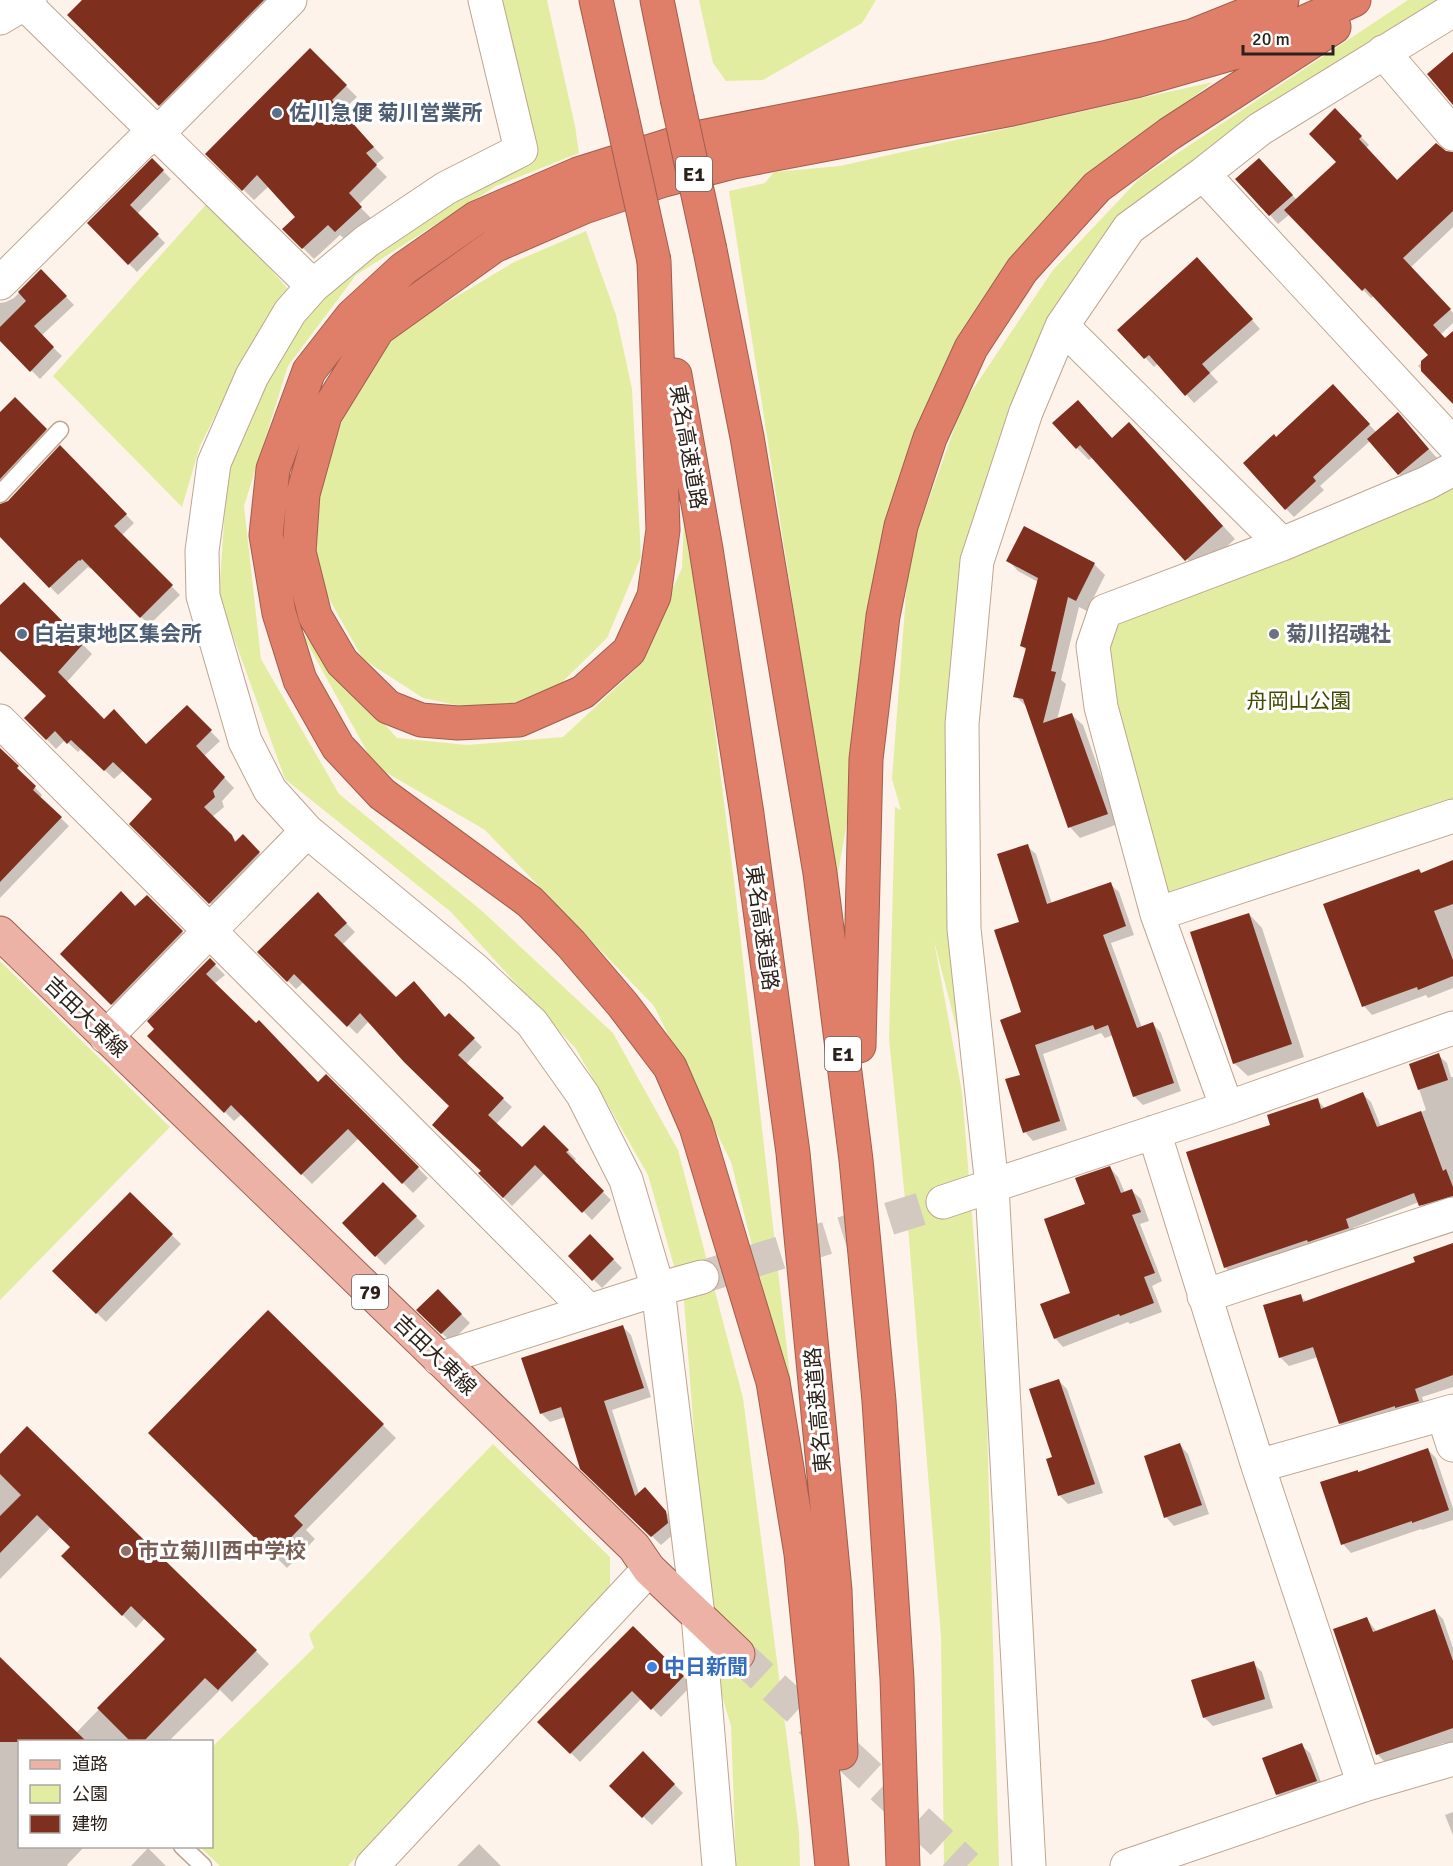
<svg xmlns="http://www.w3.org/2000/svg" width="1453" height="1866" font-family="Signika,'Noto Sans JP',sans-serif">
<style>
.green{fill:#e2eda2}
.shadow{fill:#0003}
.building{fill:#7e2f1e}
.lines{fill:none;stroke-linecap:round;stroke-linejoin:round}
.minor-tunnel{stroke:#d3c9c0;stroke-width:33;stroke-dasharray:33 16;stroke-linecap:butt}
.primary-tunnel{stroke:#d3c9c0;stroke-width:33;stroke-dasharray:33 16;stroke-linecap:butt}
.service-casing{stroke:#bea590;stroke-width:19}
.minor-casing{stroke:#bea590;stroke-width:35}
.tertiary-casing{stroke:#bea590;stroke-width:35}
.primary-casing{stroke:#a05e4d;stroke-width:35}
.motorway-casing{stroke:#a05e4d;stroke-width:35}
.service{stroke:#fff;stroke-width:16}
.minor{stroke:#fff;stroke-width:33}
.tertiary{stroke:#fff;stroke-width:33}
.primary{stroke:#ecb2a5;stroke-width:33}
.motorway{stroke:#df7e69;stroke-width:33}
.motorway-bridge-casing{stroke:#a05e4d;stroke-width:35;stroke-linecap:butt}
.motorway-bridge{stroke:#df7e69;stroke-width:33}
.service-dot{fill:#5c6f8a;stroke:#fff;stroke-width:2}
.worship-dot{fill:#6b7280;stroke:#fff;stroke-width:2}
.education-dot{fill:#8d6e63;stroke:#fff;stroke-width:2}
.shop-dot{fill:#3f7fe0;stroke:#fff;stroke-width:2}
.labels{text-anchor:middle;stroke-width:6;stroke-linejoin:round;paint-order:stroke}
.shield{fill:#fff;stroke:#6b645f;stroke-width:1.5}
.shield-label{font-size:20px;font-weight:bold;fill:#2c221a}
.service-label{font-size:21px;font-weight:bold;fill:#4e5e75;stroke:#fff;text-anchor:start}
.street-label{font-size:21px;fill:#2c221a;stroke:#fff}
.worship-label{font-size:21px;font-weight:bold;fill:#5b616d;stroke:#fff;text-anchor:start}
.park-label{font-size:21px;fill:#434901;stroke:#fff}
.education-label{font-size:21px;font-weight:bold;fill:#785e54;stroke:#fff;text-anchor:start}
.shop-label{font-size:21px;font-weight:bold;fill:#366cbe;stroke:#fff;text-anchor:start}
</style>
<rect width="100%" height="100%" fill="#fdf3ea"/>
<path class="green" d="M502 0H547L575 126 579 153 496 186 356 275 288 366 244 506 261 659 339 794 482 911 613 1033 678 1150 743 1398 799 1832 800 1866H736L731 1726 698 1615 697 1472 684 1301 648 1175 576 1049 451 912 285 779 219 597 228 461 271 357 344 267 538 147Z
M699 0H876L862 23 763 80 726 81 713 63Z
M1408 0H1453L1085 274 970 635 971 1084 934 941 962 1092 986 1387 999 1866H944L941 1637 909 1239 889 1039 895 807 901 810 892 779 909 555 963 404 1053 270 1140 178Z
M1213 82 1079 183 927 405 887 597 838 873 827 824 729 191 765 183 774 172 840 166Z
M210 200 288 289 247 351 200 446 182 507 53 376Z
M586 231 616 315 632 389 641 557 607 638 547 697 475 709 423 698 363 659 314 572 320 471 361 378 399 331 514 262Z
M1453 463V810L1157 914 1101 707 1105 611Z
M685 493 735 889 792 1394 763 1289 731 1162 654 1006 485 830 375 766 301 632 397 738 467 745 563 737 637 668 682 568Z
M0 961 170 1127 0 1300Z
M493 1444 610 1557V1588L348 1866H220L200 1847 212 1846V1747L314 1648 309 1634Z"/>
<path class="shadow" d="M84 0H298L176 121 69 15Z
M310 50 357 97 341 112 384 158 375 165 387 177 358 205 372 219 347 241 340 235 314 259 284 229 297 217 269 186 254 200 207 154Z
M1335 110 1369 145 1366 148 1397 181 1453 183V227L1410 268 1453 313V323L1440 335 1453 348V402L1418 366 1430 355 1374 296 1371 298 1290 214 1278 224 1270 215 1268 169 1297 200 1338 162Z
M152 160 171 179 137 214 165 243 137 272 89 223Z
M1206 267 1260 329 1210 373 1218 382 1194 403 1158 363 1154 367 1119 330Z
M41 271 74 305 41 336 62 356 40 379 0 339V303L6 302 14 298Z
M1342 395 1377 433 1406 423 1437 458 1407 483 1370 441 1320 486 1324 490 1294 517 1286 509Z
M15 399 54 438 0 497V413Z
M1078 402 1113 440 1142 437 1235 539 1199 572 1093 457 1089 460 1077 448Z
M60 447 134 523 122 535 180 595 149 625 92 567 90 569 88 567 58 595 0 535V505L8 502Z
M1008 560 1094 564 1105 575 1087 611 1079 607 1061 680 1066 684 1057 720 1072 715 1083 725 1118 824 1080 838 1070 827 1027 707 1015 696 1027 651 1022 646 1038 582 1018 571Z
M24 585 92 654 66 683 104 721 147 745 187 707 220 741 204 756 234 788 222 801 224 807 212 817 237 842 243 836 269 863 220 913 131 824 154 800 123 771 114 779 82 748 78 752 65 740 56 749 26 718 48 696 0 648V607Z
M0 750 42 795 40 798 69 826 0 898Z
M1027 846 1036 854 1052 904 1110 884 1119 892 1134 935 1111 943 1142 1028 1153 1024 1161 1033 1181 1091 1143 1105 1134 1096 1113 1035 1105 1038 1101 1033 1043 1054 1067 1130 1033 1141 1025 1132 1022 1076 1023 1013 1021 922Z
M1453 862V988L1428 998 1426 995 1372 1015 1364 1006 1325 905 1422 874Z
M318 895 355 932 342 945 396 999 446 1019 450 1015 482 1047 466 1064 512 1107 496 1124 522 1149 544 1127 576 1159 573 1162 611 1200 592 1220 545 1173 512 1206 480 1173 482 1171 451 1106 369 1021 357 1034 304 982 296 989 259 952Z
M147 897 190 940 120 1012 62 954 136 908Z
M1249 914 1262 928 1304 1057 1248 1076 1234 1063Z
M210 960 225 975 214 984 318 1084 326 1076 428 1178 413 1193 359 1138 312 1184 242 1114 234 1121 149 1036Z
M1438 1055 1447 1063 1451 1077H1453V1205L1428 1213 1419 1202 1353 1228 1356 1237 1234 1276 1225 1267 1272 1126 1317 1100 1326 1109 1362 1093 1371 1102 1381 1127 1426 1110 1411 1065Z
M1110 1168 1118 1177 1125 1193 1132 1191 1141 1199 1149 1221 1140 1224 1162 1281 1152 1286 1162 1312 1130 1324 1128 1322 1063 1347 1055 1338 1071 1294 1087 1205Z
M383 1184 425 1226 385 1265 344 1223Z
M130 1194 181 1244 106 1322 54 1271Z
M590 1236 622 1268 602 1288 570 1256Z
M1453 1250V1387L1422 1397 1426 1410 1349 1432 1340 1423 1318 1357 1289 1366 1280 1357 1300 1296 1307 1302Z
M438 1291 470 1323 451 1342 418 1310Z
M268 1312 396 1438 306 1530 315 1539 287 1568 150 1433Z
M623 1327 631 1335 651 1397 612 1410 639 1494 653 1498 674 1521 676 1532 661 1545 582 1468 565 1417 550 1422 541 1413Z
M1059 1381 1067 1389 1103 1493 1068 1504 1060 1496 1047 1460 1054 1458Z
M27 1428 269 1664 232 1702 220 1690 168 1742H20V1846H85L67 1865 68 1866H0V1659L76 1733 167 1639 145 1618 136 1628 63 1556 71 1547 51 1527 0 1579V1456Z
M1180 1445 1188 1454 1209 1514 1174 1526 1166 1517Z
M1428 1450 1436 1458 1453 1508V1520L1422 1530 1421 1529 1351 1553 1343 1544 1359 1473Z
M1434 1610 1443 1619 1453 1648V1751L1444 1743 1386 1763 1378 1755 1335 1630 1367 1619 1377 1632Z
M633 1628 692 1685 661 1717 642 1698 580 1762 540 1722Z
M1253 1663 1262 1672 1273 1708 1213 1726 1204 1717Z
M1301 1745 1310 1753 1324 1790 1286 1803 1277 1794Z
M643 1753 683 1793 652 1825 611 1786Z
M1453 1812V1835L1445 1815Z
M479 1844 501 1866H457Z
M148 1848 166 1866H131Z"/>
<path class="building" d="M82 0H264L159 106 67 15Z
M310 48 347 85 332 100 374 147 366 153 377 165 349 193 362 207 335 232 328 225 302 249 282 229 295 217 257 175 242 191 205 154Z
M1453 52V105L1427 74Z
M1335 108 1362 136 1359 139 1397 180 1436 143 1446 151 1453 152V211L1403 258 1451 309 1433 325 1445 338 1453 331V404L1421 371V361L1428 355 1365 288 1362 291 1284 210 1336 162 1309 134Z
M152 158 164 170 130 205 159 234 128 265 87 223Z
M1259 158 1293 195 1269 216 1235 179Z
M1197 257 1253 319 1202 364 1210 373 1185 396 1149 355 1144 359 1117 330Z
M41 269 67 296 34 326 54 347 30 372 0 341V327L26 301 18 292Z
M1333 384 1370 424 1313 477 1316 481 1285 510 1243 463 1274 434 1276 437Z
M15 397 47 429 0 479V412Z
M1078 400 1112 438 1129 422 1223 526 1185 561 1080 445 1076 449 1052 423Z
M1398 412 1429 449 1398 475 1367 439Z
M60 445 127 514 114 526 173 585 140 618 82 559 80 561 79 560 49 588 0 537V504L8 501Z
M1024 526 1095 563 1076 601 1068 597 1051 671 1056 672 1043 723 1072 713 1108 814 1068 828 1023 699 1013 697 1026 648 1020 646 1038 578 1006 561Z
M24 582 84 643 58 672 104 719 114 709 146 744 187 705 212 730 196 746 225 777 213 791 215 797 204 807 232 835 235 842 243 834 260 852 209 904 129 824 152 799 113 762 104 771 71 740 67 744 55 731 46 740 24 718 46 696 0 651V605Z
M0 748 19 766 17 768 36 786 33 790 62 817 0 882Z
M1028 844 1047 904 1111 882 1126 926 1103 935 1137 1028 1153 1022 1174 1083 1133 1097 1108 1025 1095 1030 1093 1025 1035 1045 1060 1121 1023 1133 1005 1079 1020 1075 1000 1020 1021 1012 994 930 1019 922 997 854Z
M1453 860V904L1434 911 1453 960V976L1418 990 1417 987 1362 1007 1323 904 1419 869 1421 873Z
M121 891 135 906 147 895 183 931 111 1005 60 954Z
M318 892 347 923 334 935 396 997 414 981 445 1017 449 1013 475 1038 458 1055 504 1098 488 1115 522 1147 544 1125 569 1150 566 1152 604 1191 582 1213 535 1165 503 1198 478 1173 481 1171 432 1125 449 1106 404 1062 360 1013 347 1027 294 974 287 982 257 952Z
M1249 913 1292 1044 1233 1064 1190 932Z
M210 958 216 964 206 974 256 1023 259 1020 318 1082 326 1074 419 1167 402 1184 348 1129 301 1175 231 1105 224 1113 147 1036 154 1029 147 1021Z
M1439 1053 1448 1080 1418 1090 1409 1064Z
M1363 1092 1377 1127 1421 1111 1443 1171 1446 1169 1453 1187V1196L1419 1206 1414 1193 1346 1219 1349 1228 1308 1242 1307 1240 1224 1268 1186 1152 1270 1125 1267 1115 1318 1098 1321 1109Z
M1110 1166 1121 1193 1132 1189 1141 1212 1132 1215 1155 1273 1144 1277 1154 1303 1120 1316 1119 1314 1054 1339 1040 1304 1070 1293 1044 1219 1085 1204 1075 1178Z
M383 1182 417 1216 375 1257 342 1223Z
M130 1192 173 1234 96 1314 52 1271Z
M590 1234 614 1259 592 1281 568 1256Z
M1453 1243V1375L1415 1389 1419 1401 1395 1408V1406L1339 1424 1313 1347 1279 1358 1263 1305 1301 1294 1303 1302 1415 1262 1413 1257Z
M438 1289 462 1314 441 1334 416 1310Z
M268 1310 384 1424 294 1516 303 1525 273 1556 148 1433Z
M623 1325 644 1388 604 1401 635 1496 645 1487 666 1511 668 1523 651 1537 580 1469 561 1407 540 1414 521 1358Z
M1059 1379 1095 1484 1058 1496 1046 1459 1052 1457 1029 1389Z
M27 1426 257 1650 218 1690 205 1678 143 1742H131L97 1708 165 1639 131 1606 122 1616 61 1556 70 1547 37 1515 0 1553V1516L21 1495 0 1474V1454Z
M1180 1443 1202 1505 1164 1518 1144 1456Z
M1428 1448 1449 1510 1412 1523V1521L1341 1545 1320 1482 1358 1470V1472Z
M1435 1609 1453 1661V1728L1376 1755 1333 1629 1367 1617 1373 1632Z
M633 1626 684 1676 651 1710 632 1691 570 1754 537 1722Z
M0 1657 87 1742H0Z
M1254 1661 1265 1699 1203 1718 1191 1680Z
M1302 1743 1317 1781 1276 1795 1262 1758Z
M643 1751 675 1784 642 1818 609 1786Z"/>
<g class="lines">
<path class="minor-tunnel" d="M702 1277 943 1202"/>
<path class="primary-tunnel" d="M738 1654 967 1866"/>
<g class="service-casing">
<path id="service" d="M0 494 60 430
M182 1846 203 1866"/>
</g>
<g class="minor-casing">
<path id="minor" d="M485 0 521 150 446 188 367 241 313 286 290 312 252 376 214 463 202 551 203 596 245 741 270 790 307 831 475 970 532 1023 583 1095 626 1180 658 1289 698 1615 719 1866
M25 4 313 286
M1383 52 1453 134
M1203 174 1453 444
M0 283 142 142 157 134 290 0
M1062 326 1282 544
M0 721 589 1311
M1157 914 1453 816
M106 1037 307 831
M1227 1108 1157 914 1101 707 1093 646 1105 611 1282 544 1427 483 1453 469
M1154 1132 1258 1466 1364 1785
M943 1202 1227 1108 1453 1028
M1204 1296 1453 1214
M439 1359 658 1289 702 1277
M1443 1414 1453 1445
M1258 1466 1453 1411
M372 1866 649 1569
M1029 1866 992 1186 964 929 962 724 977 561 1026 412 1062 326 1129 228 1203 174 1260 129 1453 10
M1127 1866 1364 1785 1453 1759"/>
</g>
<g class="tertiary-casing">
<path id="tertiary" d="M0 18 30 0"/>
</g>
<g class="primary-casing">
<path id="primary" d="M0 933 634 1547 649 1569 738 1654"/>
</g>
<g class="motorway-casing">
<path id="motorway" d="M596 0 621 112
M657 0 677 98
M710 250 747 437 820 873 856 1160 879 1401 897 1679 903 1866
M654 261 663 530 654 596 629 651 583 692 519 720 458 723 421 720 388 707 342 662 315 616 299 552 303 494 325 415 378 329 494 246 584 207 664 180 733 162 1012 109 1136 81 1237 52 1354 0
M675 375 706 549 747 814 793 1153 835 1590 841 1753
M859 1046 866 759 883 616 901 526 930 438 971 348 1022 270 1097 187 1169 134 1334 27
M832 1866 801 1554 773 1382 696 1127 670 1067 623 1005 571 944 530 902 382 794 338 747 300 680 279 613 266 535 273 469 309 371 352 316 403 269 476 218 578 174 686 140 1104 58 1192 36 1282 0"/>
</g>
<use href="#service" class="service"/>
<use href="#minor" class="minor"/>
<use href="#tertiary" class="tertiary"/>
<use href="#primary" class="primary"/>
<use href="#motorway" class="motorway"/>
<g class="motorway-bridge-casing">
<path id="motorway-bridge" d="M677 98 710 250
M621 112 654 261"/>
</g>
<use href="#motorway-bridge" class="motorway-bridge"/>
</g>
<g class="service-dot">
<circle cx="277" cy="113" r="6"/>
<circle cx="22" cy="634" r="6"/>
</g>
<circle class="worship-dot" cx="1274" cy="634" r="6"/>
<circle class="education-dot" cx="126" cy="1551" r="6"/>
<circle class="shop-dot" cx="652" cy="1667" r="6"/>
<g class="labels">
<g class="shield">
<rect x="676" y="157" width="36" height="34" rx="4.5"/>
<rect x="825" y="1037" width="36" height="34" rx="4.5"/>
<rect x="352" y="1275" width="36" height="34" rx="4.5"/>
</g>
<g class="shield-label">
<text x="694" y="181">E1</text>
<text x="843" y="1061">E1</text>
<text x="370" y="1299">79</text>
</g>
<g class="service-label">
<text x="289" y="120">佐川急便 菊川営業所</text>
<text x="34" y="641">白岩東地区集会所</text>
</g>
<g class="street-label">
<text transform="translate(688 447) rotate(80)" y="7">東名高速道路</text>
<text transform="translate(762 928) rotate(82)" y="7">東名高速道路</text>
<text transform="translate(86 1017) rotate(44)" y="7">吉田大東線</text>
<text transform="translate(435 1355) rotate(44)" y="7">吉田大東線</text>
<text transform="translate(818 1410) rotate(-95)" y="7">東名高速道路</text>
</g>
<g class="worship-label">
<text x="1286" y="641">菊川招魂社</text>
</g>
<g class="park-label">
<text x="1299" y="708">舟岡山公園</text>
</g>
<g class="education-label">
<text x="138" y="1558">市立菊川西中学校</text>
</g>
<g class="shop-label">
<text x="664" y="1674">中日新聞</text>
</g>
</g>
<rect x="18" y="1740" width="195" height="108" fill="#ffffff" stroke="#aba7a3" stroke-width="1.5"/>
<rect x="30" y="1760" width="30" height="9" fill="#ecb2a5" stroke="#aba7a3" stroke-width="1.5"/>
<text x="72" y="1770" font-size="18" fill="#2c221a">道路</text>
<rect x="30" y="1785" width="30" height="18" fill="#e2eda2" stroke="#aba7a3" stroke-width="1.5"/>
<text x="72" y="1800" font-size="18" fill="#2c221a">公園</text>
<rect x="30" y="1815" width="30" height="18" fill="#7e2f1e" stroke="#aba7a3" stroke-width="1.5"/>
<text x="72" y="1830" font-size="18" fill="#2c221a">建物</text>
<path d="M1243 45v9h90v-9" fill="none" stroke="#2c221a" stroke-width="3"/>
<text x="1252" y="45" font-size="18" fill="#2c221a" stroke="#ffffff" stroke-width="4.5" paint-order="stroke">20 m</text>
</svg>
